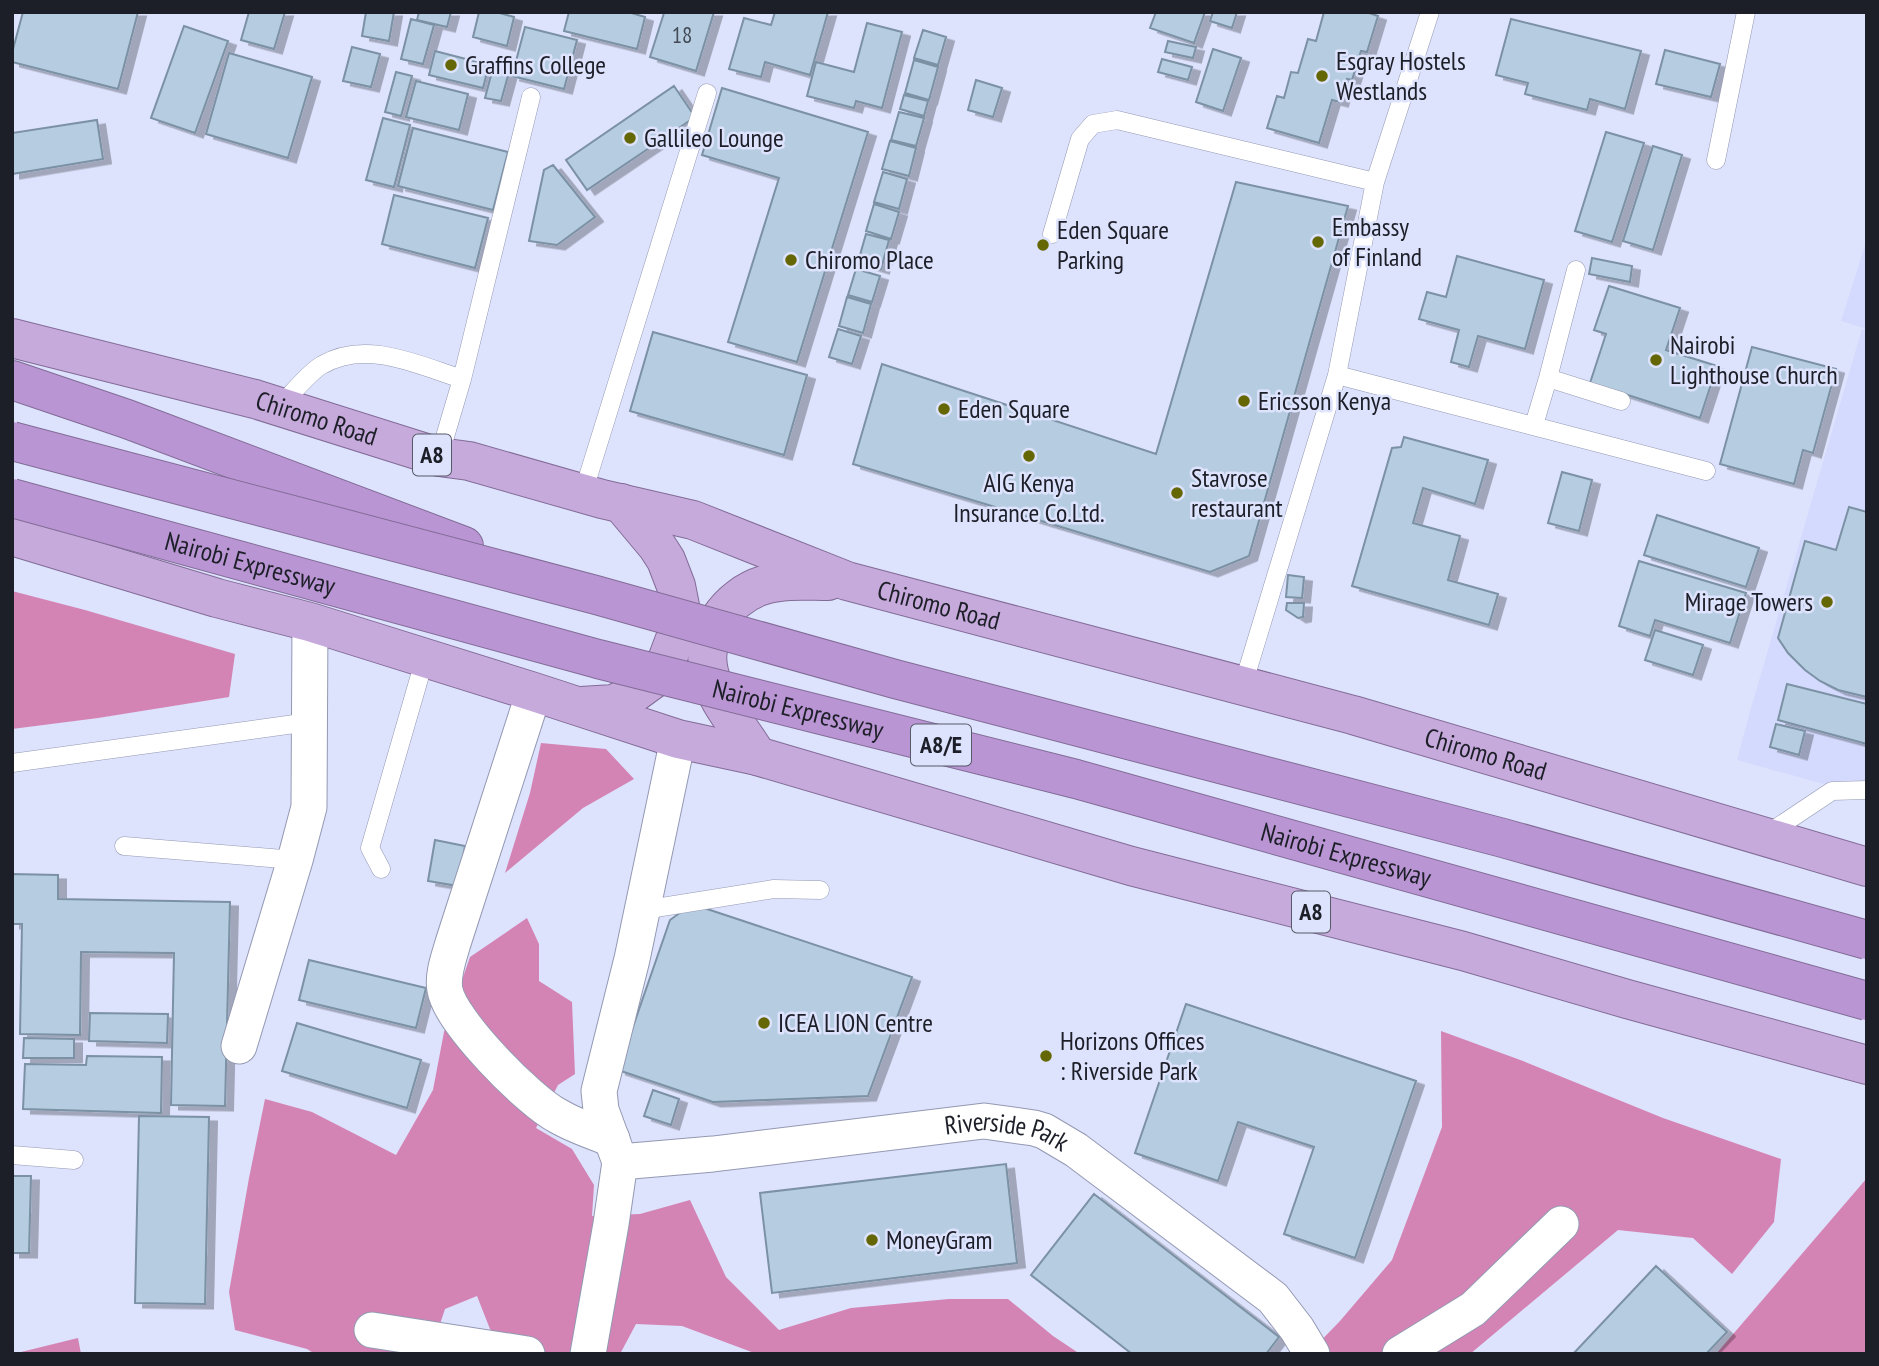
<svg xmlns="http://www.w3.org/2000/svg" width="1879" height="1366" font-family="'PT Sans Narrow',sans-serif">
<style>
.built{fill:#d4dafd}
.forest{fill:#d484b4}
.building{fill:#b6cde1;stroke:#7b91a4;stroke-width:2;filter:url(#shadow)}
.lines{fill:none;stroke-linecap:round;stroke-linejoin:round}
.service-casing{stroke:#9499b2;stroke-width:19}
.minor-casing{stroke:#9499b2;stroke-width:37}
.trunk-casing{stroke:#826c97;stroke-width:40}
.motorway-casing{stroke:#826c97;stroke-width:40}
.service{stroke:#fff;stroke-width:18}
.minor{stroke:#fff;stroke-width:35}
.trunk{stroke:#c7aadc;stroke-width:38}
.motorway{stroke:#b995d3;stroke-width:38}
.motorway-bridge-casing{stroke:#826c97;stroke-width:40;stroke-linecap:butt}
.motorway-bridge{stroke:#b995d3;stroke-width:38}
.poi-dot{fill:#646703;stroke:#dde2fd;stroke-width:2.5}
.labels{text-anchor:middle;stroke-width:5;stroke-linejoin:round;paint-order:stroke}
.number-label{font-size:23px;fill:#434a56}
.shield{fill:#dde2fd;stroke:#575a68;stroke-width:2}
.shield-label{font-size:24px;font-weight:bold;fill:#1d1f28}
.poi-label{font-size:26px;fill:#1d1f28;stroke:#dde2fd;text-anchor:start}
.street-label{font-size:26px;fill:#1d1f28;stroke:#dde2fd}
</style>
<defs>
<filter id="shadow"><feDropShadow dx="8" dy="4.5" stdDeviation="0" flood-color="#0004"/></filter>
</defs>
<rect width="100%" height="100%" fill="#dde2fd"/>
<path class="built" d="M1867 239V329L1841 321Z
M1862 329 1867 330V796L1737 760 1751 708Z"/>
<path class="forest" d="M12 591 85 610 235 654 229 697 98 718 12 729Z
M541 743 606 749 634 779 583 808 505 873 530 793Z
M527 918 539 944V981L572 1002 575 1074 558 1085 536 1128 572 1149 594 1185 592 1216 640 1214 690 1200 726 1277 779 1330 851 1308 949 1299H1008L1053 1336 1080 1354H757L682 1326 636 1324 620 1354H506L490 1329 477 1296 445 1309 430 1354H315L307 1349 235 1330 229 1292 249 1178 265 1099 312 1112 396 1155 433 1090 444 1032 470 957Z
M1441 1031 1523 1061 1663 1118 1781 1159 1774 1222 1732 1274 1693 1238 1618 1230 1470 1354H1308L1340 1321 1392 1260 1442 1127Z
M1867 1178V1354H1716Z
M78 1338 81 1354H12V1351L17 1353Z"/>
<path class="building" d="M23 12H138L118 89 12 62V53Z
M249 12H285L274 49 241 40Z
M366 12H394L389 41 362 36Z
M419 12H451L447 27 417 20Z
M479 12H496L514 17 507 46 473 37Z
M569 12H628L645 17 637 49 564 31Z
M661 12H714L696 71 650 57 664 13Z
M775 12H828L810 75 765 62 761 77 729 69 744 18 771 25Z
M1156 12H1205L1194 43 1150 28Z
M1213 12H1237L1232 28 1210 21Z
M1324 12H1366L1378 16 1367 52 1361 51 1352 80 1347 79 1340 102 1332 100 1319 143 1267 128 1277 96 1284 98 1291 72 1298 73 1308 39 1316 41Z
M411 19 434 25 423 64 401 59Z
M1511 19 1641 51 1625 109 1590 99 1587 110 1525 94 1528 83 1496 75Z
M867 23 902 32 882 108 856 101 854 108 807 96 816 62 854 72Z
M184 26 228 41 195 133 151 118Z
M525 27 577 40 564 89 512 76Z
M923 30 946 37 938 65 914 58Z
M1168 41 1196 47 1193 58 1165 52Z
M352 47 380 54 371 87 343 81Z
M1213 49 1241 58 1223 111 1196 102Z
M1665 50 1720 64 1711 97 1656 84Z
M435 51 489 65 483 88 429 75Z
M229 53 312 77 288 158 206 134Z
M1162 59 1192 67 1188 80 1158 72Z
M914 60 938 67 929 100 905 93Z
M493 68 509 72 501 101 485 98Z
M396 72 412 76 401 116 385 112Z
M976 80 1002 88 993 117 968 110Z
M416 81 468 94 459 130 406 117Z
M674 86 695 117 587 190 566 160Z
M722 88 868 132 797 362 728 342 779 178 702 155Z
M904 95 928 101 924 116 900 109Z
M899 112 924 118 916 146 891 140Z
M383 118 410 125 394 187 366 180Z
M97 120 103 159 12 174V133Z
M413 128 508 152 493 210 398 186Z
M1606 132 1644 143 1612 242 1575 231Z
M890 141 916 148 909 176 882 169Z
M1653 146 1682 155 1653 250 1623 241Z
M553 165 595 217 557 245 529 241 544 170Z
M883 172 907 179 899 209 874 202Z
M1236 182 1348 206 1249 556 1210 572 853 464 882 364 1156 454Z
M394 195 488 218 475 268 382 244Z
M874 204 899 212 891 239 866 231Z
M866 234 889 240 881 269 858 262Z
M1457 256 1544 280 1525 349 1478 336 1469 367 1451 362 1459 330 1419 319 1427 292 1446 297Z
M1592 258 1632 266 1630 282 1589 274Z
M856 269 880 276 872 302 848 295Z
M1609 286 1680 308 1666 350 1717 366 1700 418 1590 383 1606 334 1594 330Z
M847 297 871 304 863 333 839 326Z
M838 329 861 336 852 364 829 357Z
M653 332 807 375 784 455 630 411Z
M1752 347 1836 369 1813 453 1803 450 1794 484 1720 464Z
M1404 437 1488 460 1475 504 1423 488 1413 523 1460 536 1448 580 1498 594 1489 625 1352 586 1392 448 1401 447Z
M1562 472 1592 480 1579 531 1548 523Z
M1849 507 1867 512V697L1838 690 1820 681 1805 670 1788 653 1778 638 1805 541 1836 550Z
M1657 515 1759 548 1746 587 1644 555Z
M1639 561 1746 593 1730 643 1655 620 1650 636 1619 626Z
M1288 575 1304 577 1302 598 1286 597Z
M1287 603H1304L1303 617 1298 618 1286 610Z
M1655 630 1703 645 1693 675 1645 660Z
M1787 684 1867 704V744L1778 720Z
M1776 724 1805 731 1799 755 1770 747Z
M435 840 465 846 458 886 428 881Z
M12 874 58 875V899L230 902 225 1106 171 1105 174 953 81 952 80 1035 20 1034 22 924H12Z
M692 904 912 977 868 1096 713 1102 618 1070 670 920Z
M309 960 426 988 416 1028 299 1000Z
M1186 1004 1416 1081 1355 1258 1284 1234 1314 1147 1238 1122 1218 1181 1135 1153Z
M90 1013 168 1014 167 1043 89 1041Z
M297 1023 421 1060 407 1108 282 1071Z
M24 1038 74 1039V1058H23Z
M87 1056 162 1057 161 1113 23 1109 25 1064 86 1065Z
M653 1090 679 1099 671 1125 644 1116Z
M139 1116 209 1117 205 1304 135 1303Z
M1006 1164 1017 1263 772 1293 760 1193Z
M12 1176H31L29 1253H12Z
M1094 1194 1279 1337 1266 1354H1132L1031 1275Z
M1656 1266 1727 1332 1706 1354H1573Z"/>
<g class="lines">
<g class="service-casing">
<path id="service" d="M1716 160 1746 12
M1052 234 1080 139 1093 124 1117 120 1375 182
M1337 375 1706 471
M1548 378 1621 401
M280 406C291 395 309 372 322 365 366 339 418 365 462 379
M1534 425 1548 378 1576 270
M439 457 462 379 531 97
M583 493 707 93
M1243 685 1337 375 1375 182 1430 12
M12 763 309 722
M1766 835 1832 791 1867 790
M124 846 295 860
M381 869 370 848 425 658
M643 910 774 889 820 890
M12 1155 74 1160"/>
</g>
<g class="minor-casing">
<g id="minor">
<path d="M534 692 453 943C449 957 442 975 445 990 450 1021 529 1101 558 1116 575 1126 594 1132 612 1139"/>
<path d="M239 1046 295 860 309 807 310 622"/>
<path id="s1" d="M620 1162 713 1154 984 1121 1034 1128 1044 1131 1076 1150 1273 1298 1297 1329 1312 1354"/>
<path d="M372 1330 527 1354"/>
<path d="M588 1354 611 1224 620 1162 601 1110 599 1091 632 959 678 739"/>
<path d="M1400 1354 1473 1309 1561 1224"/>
</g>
</g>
<g class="trunk-casing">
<g id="trunk">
<path id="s2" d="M12 338 255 399 439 457 469 461 602 499 693 520 847 581 1353 715 1867 867"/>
<path d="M12 536 217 598 310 622 534 692 678 739 757 756 1131 866 1463 951 1627 999 1867 1065"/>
<path d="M581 706 614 704 630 696 652 680 667 660 681 623 680 606 676 586 666 560 657 546 621 503"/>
<path d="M757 756C741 728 716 703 709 672 700 635 728 596 764 585 785 579 806 581 828 581"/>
</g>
</g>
<g class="motorway-casing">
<path id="motorway" d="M12 380 127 419 464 546"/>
</g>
<use href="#service" class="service"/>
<use href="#minor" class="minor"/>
<use href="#trunk" class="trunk"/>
<use href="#motorway" class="motorway"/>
<g class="motorway-bridge-casing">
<g id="motorway-bridge">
<path d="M12 441 596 595 895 679 1503 838 1867 940"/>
<path id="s3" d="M12 498 598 659 1076 779 1867 1001"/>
</g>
</g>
<use href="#motorway-bridge" class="motorway-bridge"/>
</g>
<g class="poi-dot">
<circle cx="451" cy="65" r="7"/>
<circle cx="1322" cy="76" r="7"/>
<circle cx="630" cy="138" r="7"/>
<circle cx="1318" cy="242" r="7"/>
<circle cx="1043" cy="245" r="7"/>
<circle cx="791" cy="260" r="7"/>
<circle cx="1656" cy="360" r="7"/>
<circle cx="1244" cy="401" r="7"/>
<circle cx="944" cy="409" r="7"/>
<circle cx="1029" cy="456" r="7"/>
<circle cx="1177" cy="493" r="7"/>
<circle cx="1827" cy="602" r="7"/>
<circle cx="764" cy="1023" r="7"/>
<circle cx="1046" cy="1056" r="7"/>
<circle cx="872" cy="1240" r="7"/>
</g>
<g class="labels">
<g class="number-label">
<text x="682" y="43">18</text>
</g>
<g class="shield">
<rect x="413" y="434.5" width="38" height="41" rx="5"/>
<rect x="911" y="724.5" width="60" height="41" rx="5"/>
<rect x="1292" y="891.5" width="38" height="41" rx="5"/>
</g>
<g class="shield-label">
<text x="432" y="463">A8</text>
<text x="941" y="753">A8/E</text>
<text x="1311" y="920">A8</text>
</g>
<g class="poi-label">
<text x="1336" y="70">Esgray Hostels<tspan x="1336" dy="30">Westlands</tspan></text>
<text x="465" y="74">Graffins College</text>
<text x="644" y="147">Gallileo Lounge</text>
<text x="1332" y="236">Embassy<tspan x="1332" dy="30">of Finland</tspan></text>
<text x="1057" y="239">Eden Square<tspan x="1057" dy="30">Parking</tspan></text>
<text x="805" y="269">Chiromo Place</text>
<text x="1670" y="354">Nairobi<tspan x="1670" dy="30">Lighthouse Church</tspan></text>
<text x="1258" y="410">Ericsson Kenya</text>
<text x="958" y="418">Eden Square</text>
<text x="1191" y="487">Stavrose<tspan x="1191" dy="30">restaurant</tspan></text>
<text x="1029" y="492" text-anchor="middle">AIG Kenya<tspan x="1029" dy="30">Insurance Co.Ltd.</tspan></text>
<text x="1813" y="611" text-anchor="end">Mirage Towers</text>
<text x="778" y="1032">ICEA LION Centre</text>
<text x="1060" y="1050">Horizons Offices<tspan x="1060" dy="30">: Riverside Park</tspan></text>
<text x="886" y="1249">MoneyGram</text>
</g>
<g class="street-label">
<text dy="9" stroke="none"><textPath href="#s2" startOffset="315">Chiromo Road</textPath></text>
<text dy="9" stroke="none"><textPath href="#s3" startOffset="247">Nairobi Expressway</textPath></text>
<text dy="9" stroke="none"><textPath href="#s2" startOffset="966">Chiromo Road</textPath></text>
<text dy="9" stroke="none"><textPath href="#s3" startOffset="814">Nairobi Expressway</textPath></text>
<text dy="9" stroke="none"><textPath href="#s2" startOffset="1533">Chiromo Road</textPath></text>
<text dy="9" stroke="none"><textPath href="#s3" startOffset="1381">Nairobi Expressway</textPath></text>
<text dy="9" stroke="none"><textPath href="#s1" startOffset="390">Riverside Park</textPath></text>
</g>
</g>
<rect width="1879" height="1366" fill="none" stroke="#1d1f28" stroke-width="28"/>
</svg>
